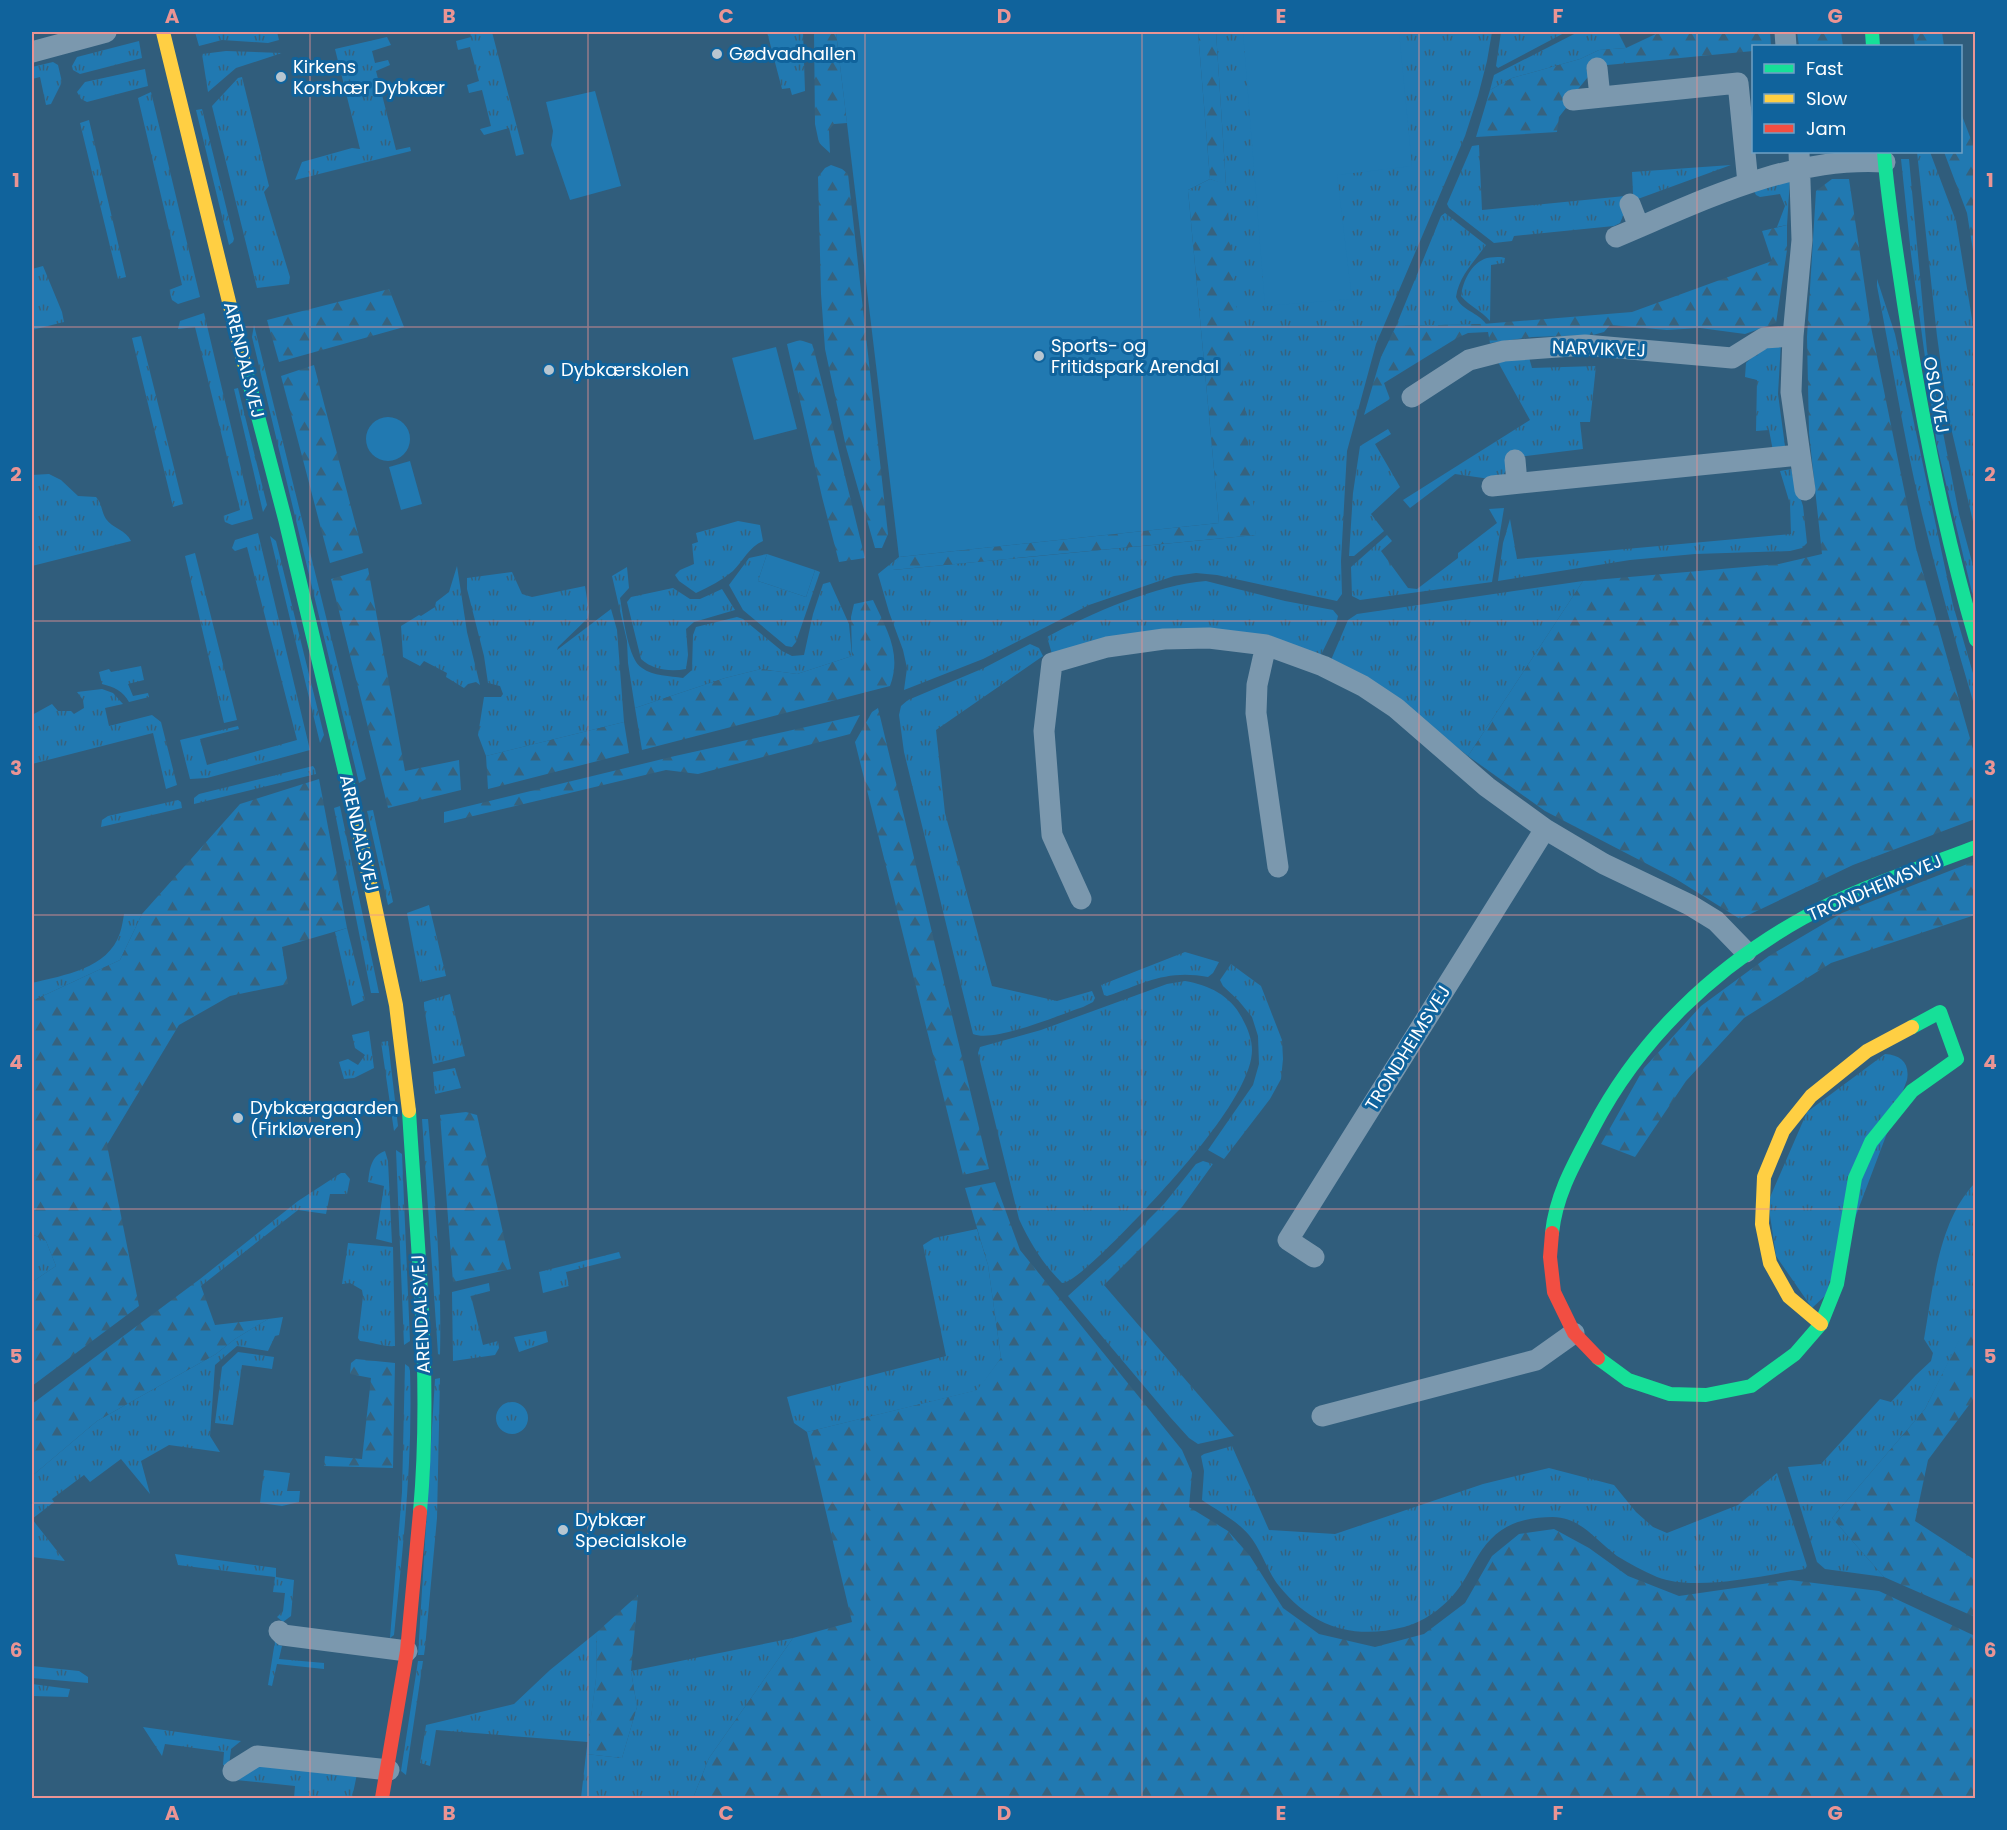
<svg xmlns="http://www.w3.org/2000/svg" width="2007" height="1830" font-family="Poppins,sans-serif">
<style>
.grass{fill:url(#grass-tufts)}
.forest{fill:url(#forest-firs)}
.garden{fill:#2179b1}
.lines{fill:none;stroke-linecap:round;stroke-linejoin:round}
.street{stroke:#7b98ae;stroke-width:21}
.fast{stroke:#16e098;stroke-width:14}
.slow{stroke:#ffcf43;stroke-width:14}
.jam{stroke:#f24e42;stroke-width:14}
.grid{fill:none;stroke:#ea9494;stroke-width:1.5;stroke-opacity:0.55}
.poi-dot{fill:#b7c6d1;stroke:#10639c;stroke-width:2}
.labels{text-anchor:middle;stroke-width:6;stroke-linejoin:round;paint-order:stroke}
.poi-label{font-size:18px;fill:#fff;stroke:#10639c;text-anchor:start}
.street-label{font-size:18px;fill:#fff;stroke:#10639c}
.neatline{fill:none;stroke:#ea9494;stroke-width:2}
.grid-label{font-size:20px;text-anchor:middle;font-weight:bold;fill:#ea9494}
</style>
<defs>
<pattern id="grass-tufts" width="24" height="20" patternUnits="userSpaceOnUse" patternTransform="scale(1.5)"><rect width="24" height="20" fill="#2179b1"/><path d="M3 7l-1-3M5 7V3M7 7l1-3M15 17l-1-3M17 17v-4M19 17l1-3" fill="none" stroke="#36627e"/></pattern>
<pattern id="forest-firs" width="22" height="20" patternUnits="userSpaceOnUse" patternTransform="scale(1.5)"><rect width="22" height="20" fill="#2179b1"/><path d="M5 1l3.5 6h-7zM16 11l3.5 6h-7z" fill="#36627e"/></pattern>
</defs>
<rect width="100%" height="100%" fill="#305d7c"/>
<path class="grass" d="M195 32H277L279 40 268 43 222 40 199 46Z
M470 32H492L524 154 516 156 509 128 484 135 480 129 491 126 482 90 469 93 467 85 479 81 470 47 458 50 456 41 471 37Z
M767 32H803L805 91 792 95 790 88 782 89Z
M1216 32H1492L1487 61 1478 96 1465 136 1376 344 1347 451 1341 561 1342 594 1337 601 1217 575 1196 573 1174 576 1089 605 983 659 904 690 907 668 903 650 889 612 878 574 899 557 893 570 1256 535 1188 190 1210 179 1226 184Z
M1501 32H1566L1498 68 1496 66Z
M1578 32H1618L1626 48 1599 50 1580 59 1512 78 1490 90 1494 75Z
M387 37 391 45 372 51 375 63 388 60 390 65 376 71 396 150 410 147 411 151 295 180 302 162 352 148 360 149 335 49Z
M139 41 142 58 80 74 73 70 72 66 77 57Z
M226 51 282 53 236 68 208 92 202 54Z
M53 62 58 65 62 82 51 104 46 105 40 77 32 79V67Z
M145 69 148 86 87 102 81 99 77 92 85 82Z
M242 77 269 186 264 192 290 277 289 284 257 288 212 106 238 78Z
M151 92 200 297 178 304 172 300 169 290 182 285 138 98Z
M202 109 234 239 233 242 229 245 196 110Z
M89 120 126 277 118 279 80 123Z
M1479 145 1482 210 1625 196 1624 214 1620 223 1614 226 1514 236 1512 241 1494 243 1449 208 1447 204 1472 146Z
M1917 152H1930L1956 221 1975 337V530L1948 415 1937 336Z
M1901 159H1909L1927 351 1959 514 1975 573V605L1937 446 1911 254Z
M1731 165 1635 200 1633 194 1632 172Z
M1790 179 1787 225 1777 227 1785 206 1780 194 1760 197 1756 195 1754 191Z
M1445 213 1486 245C1474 262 1459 276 1456 297 1462 311 1478 312 1486 324L1396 326 1441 216Z
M1501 257 1505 258 1504 263 1491 265 1490 321C1481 310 1470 307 1461 296 1463 281 1471 263 1487 258 1491 257 1497 257 1501 257Z
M43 266 62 312 64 322 32 330V269Z
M1877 279 1895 334 1953 605 1975 680V708C1956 644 1938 580 1922 514 1904 439 1892 362 1877 286Z
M204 313 253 519 232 525 225 522 223 516 240 510 195 327 178 329 180 321Z
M254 325 366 779 359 783 252 337Z
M141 336 183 504 173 507 132 338Z
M1781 342 1778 394 1785 446 1773 451 1769 430 1756 431 1757 380 1745 377 1746 363 1762 347Z
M1528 354 1532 368 1596 366 1590 422H1580L1583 449 1510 458C1508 467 1506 475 1497 480L1455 474 1410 508 1403 500 1530 420 1498 362Z
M238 388 267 505 263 512 234 389Z
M1388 429 1391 434 1375 444 1400 487 1371 514 1384 531 1354 556H1349L1353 493 1360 446Z
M1791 469 1803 506 1807 543 1802 548 1790 551 1695 554 1630 560 1498 581 1503 543 1510 519 1517 559 1791 534 1790 504 1780 471Z
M49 474 61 480 78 496 96 497C102 503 101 511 106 519 112 528 126 530 131 541L32 566V475Z
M1504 508 1492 582 1360 600 1352 596 1351 567 1387 535 1392 541 1381 551 1408 588 1417 589 1458 558V553L1497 523 1489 509Z
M738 521 760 525 763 541C749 547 743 561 733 571 722 580 709 587 696 593L679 581 675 575 680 570 694 564 692 544 698 542 696 533Z
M258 533 310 750 207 778 190 779 180 740 238 726 239 729 200 739 207 765 297 740 247 547 235 551 232 548 235 540Z
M270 536 276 541 324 735 320 743Z
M195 553 237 720 224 723 185 556Z
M767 554 758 581 806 597 815 570 820 572 796 642 792 647 786 646 743 610 729 585 749 558Z
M457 566 467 632 480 685 476 682 468 684 464 688 446 677 447 673 424 661 420 666 403 657 401 626 419 615 421 616 435 607 436 602 449 592Z
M627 567 629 588 620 598C623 615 628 660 642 668 653 676 670 676 683 678L692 670 693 635 696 627 737 617 743 619 782 651 792 656 804 655 813 614 823 584 830 582 849 624 852 656 797 674 761 669 725 678 635 708 628 663 627 641 612 576Z
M512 572 522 594 532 597 585 586 589 612 588 618 558 647 557 650 611 609 617 630 624 722 486 756 478 735 484 697H501L503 694 500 686 488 683 484 656 467 589V578Z
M1206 581 1285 601 1333 610 1338 616 1336 624 1321 655 1282 643 1052 654 1047 637C1091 613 1156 585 1206 581Z
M1583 581 1468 756 1379 686 1331 660 1348 620 1357 614Z
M673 588 690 599H700L722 589 735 610 694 622 686 629 688 655 686 669C670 672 653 670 641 659L627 602 631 597Z
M1030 644 1039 648 1043 656 936 730 945 813 992 986 1057 1001 1092 991 1095 998 1093 1002 1083 1007C1059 1015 994 1043 973 1034L904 752 899 715 901 706 908 700 984 668Z
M141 666 144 680 128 684 133 696 148 693 149 697 129 702C123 691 114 687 102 684L99 672 109 669 111 672Z
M102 689 113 693 123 704 105 708 109 726 152 715 161 722 177 785 166 789 153 733 32 764V715L52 704 58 711H71L74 714 84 708 83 700 77 692Z
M313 766 315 769 316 774 194 804V798L199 794Z
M178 800 181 802 182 808 101 827 102 820 108 816Z
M340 806 379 993H371L334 808Z
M373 810 393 902 388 905 367 811Z
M429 905 446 976 420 982 407 913Z
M124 914H142L120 960 32 1001V983C64 975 108 969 120 933 122 927 123 920 124 914Z
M347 928 365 1000 352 1006 335 932Z
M1185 952 1219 962 1213 973 1208 977C1167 969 1145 983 1107 996L1104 995 1101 985Z
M1231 964 1261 986 1282 1040 1283 1059 1281 1079 1270 1099 1224 1159 1208 1150 1253 1085 1259 1064 1258 1036 1252 1017 1238 1000 1223 986 1220 980Z
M1185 981C1209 985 1232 996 1243 1020 1248 1029 1252 1040 1252 1050 1252 1095 1171 1182 1140 1215 1127 1228 1076 1283 1062 1283 1043 1264 1030 1243 1019 1219L978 1053 980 1047 1041 1030 1167 984Z
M450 994 465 1056 433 1064 424 1006V1002Z
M369 1031 374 1068 354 1078 344 1079 339 1062 348 1059 358 1065 365 1055 355 1048 352 1035Z
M388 1041 398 1126 394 1131 381 1042Z
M1885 1054C1901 1055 1910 1063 1907 1080L1826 1295 1812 1308 1776 1256 1768 1202 1807 1112Z
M455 1068 461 1088 435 1094 433 1072Z
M422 1119H428C435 1197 442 1276 440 1355L438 1354Z
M396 1150 402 1154 410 1341 404 1345Z
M385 1151 388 1161 392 1243 376 1239 384 1186 368 1182C370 1168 371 1156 385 1151Z
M1203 1161 1213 1164 1182 1207 1104 1285 1234 1436 1198 1444 1189 1438 1170 1417 1068 1296 1114 1254 1164 1204 1196 1164Z
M341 1173H345L350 1179 347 1194H330L326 1214 298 1210 201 1286 200 1279 298 1201Z
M1975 1183 1976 1256 1973 1313 1925 1409 1832 1518 1884 1577 1825 1569 1817 1562 1788 1467 1821 1464 1880 1399 1891 1402 1916 1375 1931 1361 1933 1353 1924 1339C1933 1289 1938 1221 1975 1183Z
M977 1229 988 1265 1001 1358 978 1390 807 1432 794 1423 787 1397 946 1356 923 1245 934 1238Z
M32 1234 46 1241 56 1266 32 1282Z
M348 1243 393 1247 395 1346C384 1347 372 1342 360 1341L358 1338 363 1296 362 1290 350 1283 342 1284Z
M619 1252 621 1258 566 1272 569 1286 543 1293 539 1272Z
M489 1283 490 1291 471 1296 483 1345 498 1341 499 1348 495 1355 453 1361 452 1292Z
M283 1317 279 1335 275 1336 268 1351 237 1346 215 1365 210 1436 220 1452 169 1445 141 1461 150 1494 121 1459 90 1482 84 1475 52 1499 54 1502 32 1519 65 1561 32 1557V1476L97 1421 216 1354 235 1339 268 1319Z
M546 1331 548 1342 519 1352 514 1337Z
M238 1352 274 1357 272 1369 242 1365 233 1425 215 1423 222 1367Z
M405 1364 409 1367 410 1371C413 1459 403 1547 394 1635L390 1638 402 1492Z
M440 1378 437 1518 425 1648 424 1655H418L435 1379Z
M496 1418a16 16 0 1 1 32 0a16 16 0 1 1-32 0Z
M1232 1446 1269 1530 1335 1534 1483 1484 1549 1468 1614 1485 1636 1512 1653 1527 1667 1533 1738 1505 1777 1473 1807 1566 1805 1569C1765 1575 1695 1592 1657 1577 1643 1571 1630 1564 1617 1556 1597 1541 1580 1517 1553 1517 1530 1517 1507 1522 1491 1539 1478 1552 1471 1570 1461 1585 1448 1604 1427 1621 1404 1627 1353 1640 1312 1627 1279 1586 1267 1571 1262 1551 1249 1535 1236 1520 1218 1511 1202 1500L1204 1471 1201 1456 1204 1454Z
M264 1470 290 1473 287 1491H300L299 1502 282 1506 260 1503Z
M175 1554 276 1568V1577L294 1580 291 1616 283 1622 277 1617 283 1611 285 1593 273 1592 275 1577 178 1565Z
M597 1632 596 1679 588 1742 436 1730 430 1766 420 1763 426 1725 514 1704 550 1670Z
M793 1638 709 1758 693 1798H581L586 1754 622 1758 637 1707 631 1671Z
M275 1641 282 1646 279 1659 324 1663V1669L277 1664 272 1686 268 1685Z
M418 1661H423L406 1775 401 1771Z
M32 1666 79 1671 88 1677V1683L32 1678Z
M32 1684 70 1689 68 1697 32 1696Z
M143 1727 241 1741 231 1749 229 1766 223 1765 224 1752 165 1744 162 1756Z
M257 1765 357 1774 352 1798H294L295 1786 236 1780Z"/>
<path class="forest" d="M814 32H836L847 123 834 124 829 130 830 153 819 143 815 124Z
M1198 32H1216L1226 185 1210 179Z
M1660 32H1770L1771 46H1754L1753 51 1597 66 1574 94 1566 108 1559 117 1557 132 1476 137 1490 90 1512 78 1580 59 1599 50 1626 48Z
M1797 32H1841L1843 46H1799Z
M1913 32H1942L1944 46H1915Z
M1961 113 1975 150V263L1967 213 1944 152H1960Z
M831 165 842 169 848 174 888 534 882 548H875L846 447 825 349 821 294 818 177 825 168Z
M1832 179H1849L1870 322 1916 548 1975 756V819L1853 865 1740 919 1676 879 1545 811 1468 756 1583 581 1779 564 1822 554 1809 433 1807 337 1816 191Z
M1188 190 1227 199 1256 535 892 570 899 557 1219 523Z
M1787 225V250L1776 323 1745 334 1700 328 1667 330 1610 325 1604 332 1593 335 1532 337 1490 343 1488 332 1468 333 1457 338 1384 383 1390 399 1364 415 1381 357 1396 326 1482 324 1632 312 1772 261 1762 231Z
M389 289 404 327 279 362 267 320Z
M800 340 812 344 814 350 865 558 839 562 822 497 787 344Z
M314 365 363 553 330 563 281 376Z
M368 568 405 771 459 760 461 790 388 808 331 579Z
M873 600C887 630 902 654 890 686L642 750 635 708 725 678 761 669 797 674 852 656 851 617 854 604Z
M878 708 989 1169 963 1175 855 742 872 712Z
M860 715 850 734 698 774 666 770 444 823V812L675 756Z
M624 722 629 753 488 789 486 756Z
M319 779 347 928 282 947 288 984 230 996 179 1025 107 1145 139 1306 32 1386V1282L56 1266 46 1241 32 1234V1001L120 960 142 914 240 804Z
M1975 861V915L1831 963 1744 1018 1686 1081 1635 1157 1601 1144 1644 1068 1701 1006 1769 956 1842 913Z
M466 1112 477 1115 511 1269 453 1282 440 1115Z
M995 1182 1020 1250 1182 1450 1192 1473 1189 1507 1228 1531 1250 1556 1283 1608 1319 1634 1375 1647 1424 1634 1465 1603 1492 1556 1519 1534 1554 1529 1589 1548 1628 1576 1679 1596 1790 1580 1879 1591 1975 1636V1798H693L709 1758 793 1638 852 1622 807 1432 977 1390 1001 1358 988 1265 965 1188Z
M1975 1256V1397L1928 1460 1915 1521 1975 1560V1617L1884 1577 1832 1518 1925 1409 1972 1313Z
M200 1279 201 1286 215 1325 268 1319 235 1339 216 1354 97 1421 32 1476V1404Z
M356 1359 395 1363 393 1468 324 1466 325 1456 362 1459 371 1378 350 1374 351 1363Z
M638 1595 631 1671 637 1707 622 1758 586 1754 596 1679 597 1632Z"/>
<path class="garden" d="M836 32H1198L1210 179 1188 190 1219 523 899 557Z
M1243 32H1399L1412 166 1337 175 1352 299 1265 306Z
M595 91 621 186 570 200 551 145 553 131 546 102Z
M776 347 797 429 754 440 732 358Z
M366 439a22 22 0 1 1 44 0a22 22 0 1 1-44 0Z
M410 461 422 504 401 510 389 467Z
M767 554 815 570 806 597 758 581Z"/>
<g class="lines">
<path class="street" d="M1785 32 1786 46
M32 52 106 32
M1597 68 1600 97
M1573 100 1738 83 1748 183
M1799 152 1802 240 1793 336 1791 392 1805 490
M1630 204 1639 227
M1616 237C1702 201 1789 156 1885 162
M1412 397 1469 360 1504 351 1585 345 1732 358 1764 338 1793 336
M1515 460 1517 483
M1492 486 1799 455
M1266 645 1257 685 1256 713 1278 867
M1081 899 1052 835 1044 731 1052 663 1107 647 1164 639 1209 638 1266 645 1323 666 1363 686 1396 708 1487 787 1545 829 1604 864 1690 905 1716 921 1746 952
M1314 1257 1288 1240 1545 829
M1322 1416 1536 1360 1574 1333
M279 1631 283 1635 407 1651
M233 1771 257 1756 389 1770"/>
<path class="fast" d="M1872 32 1873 46
M1884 152C1887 191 1893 230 1899 270 1917 395 1940 518 1976 640
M244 363 285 519 359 831
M409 1111C417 1244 432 1379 420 1512
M1552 1233C1556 1194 1575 1162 1593 1128 1640 1038 1715 967 1803 918 1857 888 1918 869 1976 847
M1598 1358 1628 1380 1670 1394 1706 1395 1751 1386 1795 1354 1821 1324 1837 1284 1855 1178 1871 1142 1912 1091 1957 1059 1940 1012 1912 1027"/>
<path class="slow" d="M163 32 244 363
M359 831 396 1005 409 1111
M1821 1324 1789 1297 1770 1263 1762 1224 1764 1177 1783 1131 1811 1096 1867 1051 1912 1027"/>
<path class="jam" d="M1552 1233 1550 1257 1554 1292 1574 1333 1598 1358
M382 1798 407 1651 420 1512"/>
</g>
<path class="grid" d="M310 32V1798M588 32V1798M865 32V1798M1142 32V1798M1419 32V1798M1697 32V1798M32 327H1976M32 621H1976M32 915H1976M32 1209H1976M32 1503H1976"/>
<g class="poi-dot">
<circle cx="717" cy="54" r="6"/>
<circle cx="281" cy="77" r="6"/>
<circle cx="1039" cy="356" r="6"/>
<circle cx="549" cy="370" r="6"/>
<circle cx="238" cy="1118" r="6"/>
<circle cx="563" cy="1530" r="6"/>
</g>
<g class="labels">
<g class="poi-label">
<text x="729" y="60">Gødvadhallen</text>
<text x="293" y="73">Kirkens<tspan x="293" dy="21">Korshær Dybkær</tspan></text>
<text x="1051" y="352">Sports- og<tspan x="1051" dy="21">Fritidspark Arendal</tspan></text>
<text x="561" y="376">Dybkærskolen</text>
<text x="250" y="1114">Dybkærgaarden<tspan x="250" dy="21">(Firkløveren)</tspan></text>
<text x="575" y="1526">Dybkær<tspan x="575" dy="21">Specialskole</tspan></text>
</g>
<g class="street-label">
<text transform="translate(1599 349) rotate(2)" y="6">NARVIKVEJ</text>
<text transform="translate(244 360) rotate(76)" y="6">ARENDALSVEJ</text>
<text transform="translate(1936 395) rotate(80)" y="6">OSLOVEJ</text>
<text transform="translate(359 833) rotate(77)" y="6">ARENDALSVEJ</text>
<text transform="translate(1875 888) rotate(-23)" y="6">TRONDHEIMSVEJ</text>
<text transform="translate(1408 1048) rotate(-58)" y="6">TRONDHEIMSVEJ</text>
<text transform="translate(421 1314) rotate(-93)" y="6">ARENDALSVEJ</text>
</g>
</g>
<rect width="2007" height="1830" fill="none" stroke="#10639c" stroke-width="66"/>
<rect x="1752" y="45" width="210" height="108" fill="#10639c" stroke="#70a1c4" stroke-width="1.5"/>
<rect x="1764" y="64" width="30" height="9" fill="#16e098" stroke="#70a1c4" stroke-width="1.5"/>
<text x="1806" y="75" font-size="18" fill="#ffffff">Fast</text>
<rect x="1764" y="94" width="30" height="9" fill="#ffcf43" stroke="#70a1c4" stroke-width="1.5"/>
<text x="1806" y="105" font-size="18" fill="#ffffff">Slow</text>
<rect x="1764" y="124" width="30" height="9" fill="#f24e42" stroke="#70a1c4" stroke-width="1.5"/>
<text x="1806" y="135" font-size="18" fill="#ffffff">Jam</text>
<rect x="33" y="33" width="1941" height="1764" class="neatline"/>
<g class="grid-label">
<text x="172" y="23">A</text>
<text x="449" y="23">B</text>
<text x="726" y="23">C</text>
<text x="1004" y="23">D</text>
<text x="1281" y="23">E</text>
<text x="1558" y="23">F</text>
<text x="1835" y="23">G</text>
<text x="16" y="187">1</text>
<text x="1990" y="187">1</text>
<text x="16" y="481">2</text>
<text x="1990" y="481">2</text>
<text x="16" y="775">3</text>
<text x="1990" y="775">3</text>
<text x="16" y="1069">4</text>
<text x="1990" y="1069">4</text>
<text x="16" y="1363">5</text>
<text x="1990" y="1363">5</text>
<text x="16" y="1657">6</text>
<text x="1990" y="1657">6</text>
<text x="172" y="1820">A</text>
<text x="449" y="1820">B</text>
<text x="726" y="1820">C</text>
<text x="1004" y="1820">D</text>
<text x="1281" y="1820">E</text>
<text x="1558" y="1820">F</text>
<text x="1835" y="1820">G</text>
</g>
</svg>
